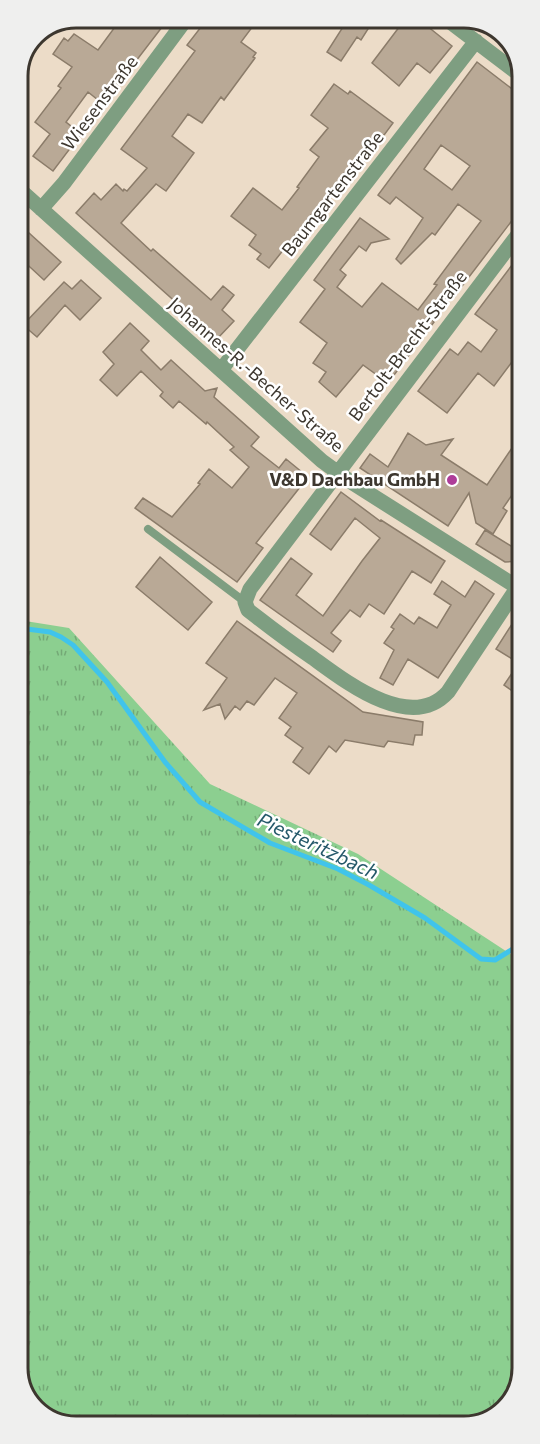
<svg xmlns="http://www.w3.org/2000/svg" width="540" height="1444" font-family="Commissioner,sans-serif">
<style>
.grass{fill:url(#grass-tufts)}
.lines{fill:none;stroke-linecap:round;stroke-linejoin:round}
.stream{stroke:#40c4eb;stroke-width:5}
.building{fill:#b9a996;stroke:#8b7c6a;stroke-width:1.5;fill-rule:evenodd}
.lane{stroke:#7e9e81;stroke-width:8}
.street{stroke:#7e9e81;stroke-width:15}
.poi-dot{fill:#ae3d99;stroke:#fff;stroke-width:2}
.labels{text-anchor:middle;stroke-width:5;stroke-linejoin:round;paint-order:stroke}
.street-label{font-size:18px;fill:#3d372f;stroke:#fff}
.poi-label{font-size:18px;font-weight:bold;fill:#3d372f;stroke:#fff;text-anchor:end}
.water-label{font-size:20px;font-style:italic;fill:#25596a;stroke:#fff}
.rim{fill:none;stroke:#3d372f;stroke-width:3}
</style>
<defs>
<pattern id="grass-tufts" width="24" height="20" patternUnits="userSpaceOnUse" patternTransform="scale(1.5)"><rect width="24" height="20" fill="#8ccf90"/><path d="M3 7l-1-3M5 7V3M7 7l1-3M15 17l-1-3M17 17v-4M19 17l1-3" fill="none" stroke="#74a976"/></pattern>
</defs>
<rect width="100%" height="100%" fill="#ecdcc8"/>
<path class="grass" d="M19 620 69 628 210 784 358 854 521 961 522 1368 510 1403 479 1424 73 1426 41 1414 20 1383Z"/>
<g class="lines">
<path class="stream" d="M19 628 50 632 61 637 73 645 107 682 165 762 200 802 270 843 338 869 369 885 425 918 481 959 495 960 521 944"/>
</g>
<path class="building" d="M102 18H169L103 104 88 92 66 122 81 134 53 171 33 156 50 134 35 122 61 88 58 86 72 67 53 54 64 38 68 41 74 34 98 50 115 27Z
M208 18H259L241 42 256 53 253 57 255 58 224 100 221 97 202 123 188 114 172 136 194 153 166 191 156 184 121 223 151 251 153 249 211 300 223 286 234 295 222 310 234 321 217 339 76 213 94 193 101 200 116 184 123 191 124 189 127 191 147 168 121 149 195 51 187 45Z
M330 18H375L361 40 357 37 341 61 327 52 343 27Z
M406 18H417L452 46 430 73 417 63 399 86 372 63Z
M477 62 520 95V136L512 147 520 153V210L453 298 449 295 431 319 434 322 388 383 363 365 336 397 319 382 326 372 313 363 327 343 300 322 325 289 314 280 360 218 389 239 371 243 366 251 359 246 340 270 346 275 337 287 362 307 382 283 418 310 437 285 434 284 481 221 458 204 435 235 432 233 401 264 396 259 423 218 396 197 390 204 378 195ZM441 145 470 166 452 190 424 169Z
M334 84 348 94 350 91 393 123 356 173 349 167 269 268 257 259 261 254 249 245 256 235 231 216 253 188 282 210 299 188 297 187 319 157 310 150 328 128 311 115Z
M18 223 61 262 44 280 18 256Z
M512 265 520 271V351L494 386 478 373 447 413 418 391 450 349 458 355 468 342 481 352 497 330 475 314Z
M81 280 101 298 80 320 65 305 37 337 23 325 64 282 72 289Z
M130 323 149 341 141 350 161 370 171 360 205 391 217 388 214 397 259 437 251 446 279 468 286 459 308 477 256 543 263 548 237 582 135 508 143 498 172 517 200 484 198 483 209 469 232 488 249 467 230 450 234 447 207 422 206 424 179 401 173 408 160 396 163 392 141 371 117 396 100 380 114 364 103 352Z
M408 433 426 445 453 439 441 455 487 485 512 448 521 454V482L503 508 507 511 493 534 476 523 469 493 448 526 360 468 370 454 388 467Z
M341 492 380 521 381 520 445 561 431 583 412 571 384 614 369 604 360 617 350 610 331 633 341 641 333 652 260 600 291 558 312 574 296 595 323 616 362 561 380 538 355 518 331 550 310 534Z
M485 530 521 552V561L505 562 476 544Z
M160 557 212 602 188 630 136 587Z
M442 581 465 597 475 581 494 594 438 678 408 659 393 685 380 678 394 650 384 643 394 629 391 627 400 614 414 624 419 617 437 628 451 605 434 594Z
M521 610V697L504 685 519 663 496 649Z
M237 621 363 712 423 722 422 735H415L413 745 388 741 384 747 345 740 336 752 329 746 309 774 293 762 303 748 285 735 291 727 279 718 297 693 275 678 254 705 247 701 240 710 235 706 225 719 220 704 204 710 227 678 206 663Z"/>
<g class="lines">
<path class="lane" d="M148 529 245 602"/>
<path class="street" d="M445 18 520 75
M18 188 322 461 351 482 517 587
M41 209 64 183 187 18
M520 232 250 589 245 602 248 610 257 617C275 631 294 645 313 658 346 682 411 733 448 692L521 582
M221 370 476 41"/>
</g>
<circle class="poi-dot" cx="452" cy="480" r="6"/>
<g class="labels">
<g class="street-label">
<text transform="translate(100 103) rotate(-53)" y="6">Wiesenstraße</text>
<text transform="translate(333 194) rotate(-52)" y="6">Baumgartenstraße</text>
<text transform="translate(408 346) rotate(-53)" y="6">Bertolt-Brecht-Straße</text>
<text transform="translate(256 375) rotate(41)" y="6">Johannes-R.-Becher-Straße</text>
</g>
<g class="poi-label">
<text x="440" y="486">V&amp;D Dachbau GmbH</text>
</g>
<g class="water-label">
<text transform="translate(318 846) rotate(25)" y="7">Piesteritzbach</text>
</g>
</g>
<path d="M0 0H540V1444H0ZM76 28H464A48 48 0 0 1 512 76V1368A48 48 0 0 1 464 1416H76A48 48 0 0 1 28 1368V76A48 48 0 0 1 76 28Z" fill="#efefee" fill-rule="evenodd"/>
<path class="rim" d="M76 28H464A48 48 0 0 1 512 76V1368A48 48 0 0 1 464 1416H76A48 48 0 0 1 28 1368V76A48 48 0 0 1 76 28Z"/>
</svg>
